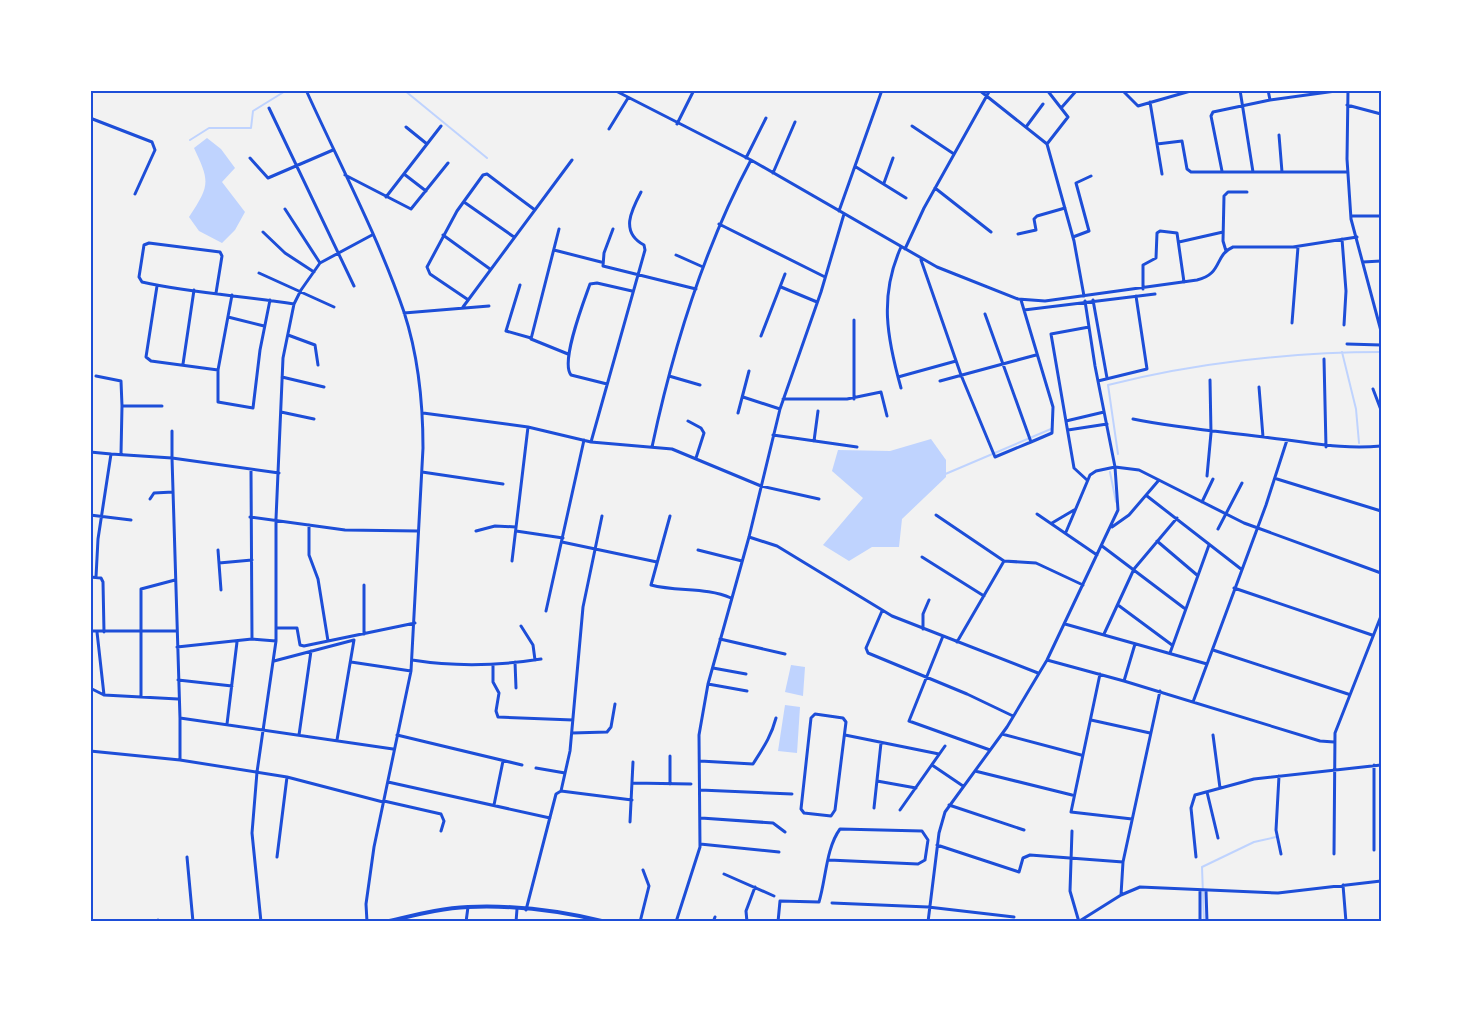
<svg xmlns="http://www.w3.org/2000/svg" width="1471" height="1012" font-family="Raleway,sans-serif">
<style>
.water{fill:#bfd3fe}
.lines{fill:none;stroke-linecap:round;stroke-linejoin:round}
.stream{stroke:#bfd3fe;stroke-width:2}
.minor{stroke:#1d4ed8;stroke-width:3}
.tertiary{stroke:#1d4ed8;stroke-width:4}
.neatline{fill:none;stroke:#1d4ed8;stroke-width:2}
</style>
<rect width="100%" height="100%" fill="#f2f2f2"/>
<path class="water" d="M207 138 221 149 235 168 222 182 245 212 235 230 222 243 199 231 189 217C210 185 210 182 194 148Z
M931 439 946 460V477L902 519 899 547H872L849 561 823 545 863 498 832 471 838 450 890 451Z
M791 665 805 667 803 696 785 692Z
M785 705 800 707 797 753 778 751Z"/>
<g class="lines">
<path class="stream" d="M404 90 487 158
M190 140 209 128H251L253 111 287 90
M1342 352 1356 409 1359 443
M1118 454 1108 385C1194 363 1292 352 1381 352
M1110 472 1116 502
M943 475 1051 429
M1204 922 1202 867 1254 842 1276 837"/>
<path class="minor" d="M306 90C339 163 378 236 404 312 418 355 423 403 423 448L411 671 374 847 366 904 367 922
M614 90 751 160 937 267 1018 299 1045 301 1197 280C1223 274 1214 255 1233 247H1293L1357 237
M979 90 1047 144 1074 241 1084 296
M1122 90 1138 106 1194 90
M1240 90 1253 172H1348
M1268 90 1270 100
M1348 90 1347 159 1351 219 1381 331
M1150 102 1162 174
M1347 105 1381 114
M1062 107 1077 90
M269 108 354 286
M90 118 152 142 155 150 135 194
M677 124 694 90
M912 126 954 154
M406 127 427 144
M1026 127 1043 104
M609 129 628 98
M1279 135 1282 172
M1047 144 1068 117 1047 90
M1157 144 1182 141 1187 169 1191 172H1253
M250 158 268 178 333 150
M746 158 766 118
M856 167 906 198
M1222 171 1211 116 1213 112 1270 100 1343 90
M773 173 795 122
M404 174 426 191
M345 175 411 209 448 163
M884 183 893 158
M935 188 991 232
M386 197 441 126
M464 202 514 237
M285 209 320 263
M839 211 882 90
M1351 216H1381
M719 224 825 277
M559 229 531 339 568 354
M613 229 604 253 603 266 696 289
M263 232 285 253 314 272
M1018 234 1036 230 1034 219 1037 216 1065 208
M443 235 490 269
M1073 237 1089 231 1076 183 1091 176
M1342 239 1346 291 1344 325
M1179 242 1223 232
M901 247C879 296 887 338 901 388
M905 249 924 208 990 90
M554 250 601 262
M1226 251 1223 241 1224 196 1228 192H1247
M676 255 703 267
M921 260 961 375 995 457 1031 442 985 314
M1363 262 1381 261
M259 273 334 307
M520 285 506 331 531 338
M157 286 146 357 151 361 218 370 232 295
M781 287 817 302
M1143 289V265L1156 258 1157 233 1160 231 1177 233 1184 282
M216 293 222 256 220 252 149 243 144 245 139 277 142 282C192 293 244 296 294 304
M467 299 430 274 427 267 457 211 483 175 487 174 535 210
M1021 300 1053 407 1052 433 1031 442
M1093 300 1107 378
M463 307 572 160
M1024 310 1155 294
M404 313 489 306
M228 317 264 326
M854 320V399
M1292 323 1298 247
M288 335 315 345 318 365
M761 336 785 274
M1347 344 1381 345
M1324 359 1326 447
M183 364 194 290
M218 370V402L253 408 260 350 270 300
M96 376 121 381 122 406
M669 376 700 385
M282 377 324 387
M898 377 956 361
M940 381 1036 355
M1098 381 1147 369 1136 296
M607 384 571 375C560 362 584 301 590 284L597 283 632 291
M1259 387 1263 437
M1373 389 1381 410
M743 397 780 409
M783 399H847L881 392 887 416
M281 412 314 419
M423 413 528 427 591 442 672 449 761 486 819 499
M738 413 749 371
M1133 419C1179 428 1224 432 1271 438 1309 442 1342 450 1381 446
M688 421 701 428 704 433 696 458
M1066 421 1104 412
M1068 430 1107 424
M773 435 857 447
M814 441 818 411
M591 442 645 250 644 245C620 232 631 211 641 192
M652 447C673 348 703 250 751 160
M90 452 111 454
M121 454 122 406H162
M422 472 503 484
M1207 476 1211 433 1210 380
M1277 479 1381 511
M1087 480 1074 468 1051 334 1089 327
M1147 496 1241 569
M150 499 154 493 173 492
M1202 502 1213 479
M1037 514 1097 555
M90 515 131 520
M936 515 1004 561 1036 563 1083 585
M670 516 651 585C677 592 706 587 731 598
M250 517 345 530 418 531
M1052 523 1074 510
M309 525V555L318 579 328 641
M1112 527 1129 515 1159 480
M1218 529 1242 483
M476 531 495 526 516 527
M516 531 563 538
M1066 532 1090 475 1096 471 1115 467 1139 470 1244 523 1381 573
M749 537 777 546 892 616 1038 673
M1157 541 1197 575
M562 542 657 562
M1102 546 1184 608
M218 550 221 590
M698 550 742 561
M922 557 984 596
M512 561 528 427
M219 563 252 560
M90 577 101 578 103 582 104 632
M96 577 98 539 111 454 172 458V431
M1234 588 1372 635
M1118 605 1172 645
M546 611 584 440
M882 611 866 648 868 653 967 694 1013 716
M1065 624 1207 664
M521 626 533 645 535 660
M276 628H297L300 645 304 646 415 623
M923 629V614L929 600
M90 631H177
M97 632 104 695
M364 634V585
M1104 634 1134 569 1177 518
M943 636 909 721 990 750
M252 639 276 641
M720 639 785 654
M957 642 1004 561
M177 647 252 639 251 471
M1213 650 1348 694
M1170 653 1209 545
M412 660C456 667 497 666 541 659
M1047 660 1124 681 1320 741 1334 742
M274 661 354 640 337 740
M351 662 411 671
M515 662 516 688
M493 665V682L499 693 496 711 498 717 573 720
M713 668 746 674
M1100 674 1071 812 1132 819
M178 680 232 686
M1124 681 1135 644
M708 684 747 691
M90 688 104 695 178 699
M141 696V589L175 580
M1193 702 1266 505 1287 440
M815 714 843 718 846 722 835 810 831 816 804 813 801 809 811 718Z
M180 718 172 458 279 473
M1091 720 1150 733
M227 724 237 642
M572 733 607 732 611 727 615 704
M1002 734 1081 755
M299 735 311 651
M397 735 522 765
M845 735 939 754
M1213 735 1220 788
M90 751 180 760 287 777 383 802
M180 760V718L393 749
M700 761 753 764C763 748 771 737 776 718
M932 765 963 786
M536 768 565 773
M975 771 1072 795
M1279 776 1276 830 1281 854
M877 781 916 788
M388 782 550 818
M632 783 691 784
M670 784V756
M700 790 792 794
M561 791 632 800
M1207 792 1218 838
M384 801 441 814 444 821 441 831
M494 805 503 761
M949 805 1024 830
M874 808 881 743
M900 810 945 746
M701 818 773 823 785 832
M630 822 633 762
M1072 831 1070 891 1079 922
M700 844 779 852
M937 845 1019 872 1023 858 1030 855 1123 862
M1374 850V765
M1334 854 1335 733 1381 616
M187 857 193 922
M277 857 287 777
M1196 857 1191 808 1195 795 1254 779 1381 765
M724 874 774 896
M1343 885 1346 922
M1200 891V922
M1206 891 1207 922
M1121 895 1123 862 1160 691
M832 903 928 907 1014 917
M526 910 556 794 561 791 570 751 583 607 602 516
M158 920V922
M261 922 252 833 257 772 276 641V519L283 358 294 304 301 290 320 263 372 235
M466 922 468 907
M516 922 517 909
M640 922 649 886 643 870
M676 922 700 847 699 735 708 684 749 537 780 409 821 292 844 214
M713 922 715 917
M747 922 746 911 755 887
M778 922 780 901 819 902C826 879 826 848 840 829L922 831 928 840 925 860 918 864 829 860
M928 922 939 833 945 812 1007 727 1047 660 1118 510 1115 467 1095 366 1085 301
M1078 922 1121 895 1140 887 1278 893 1381 881
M1370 922 1381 921"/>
<path class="tertiary" d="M385 922C412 916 440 908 468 907 513 905 562 911 606 922"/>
</g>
<rect width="1471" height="1012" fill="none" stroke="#ffffff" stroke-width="183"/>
<rect x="92" y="92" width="1288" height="828" class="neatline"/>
</svg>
